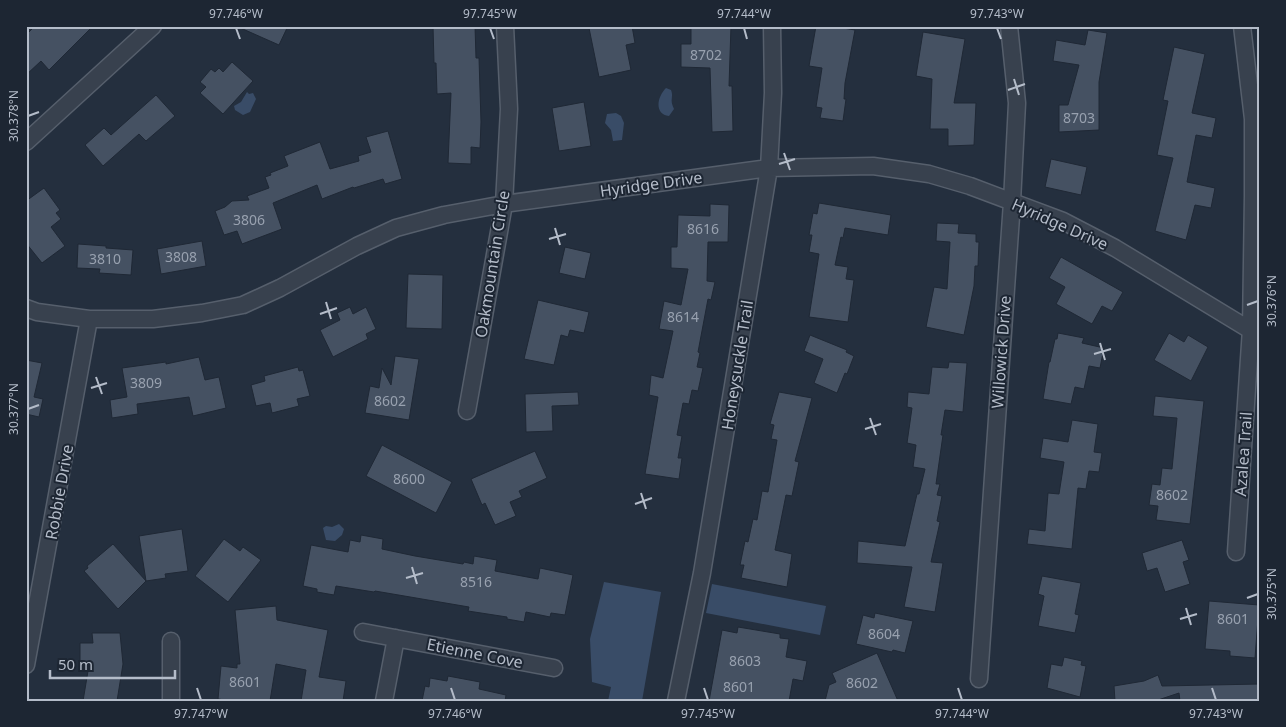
<svg xmlns="http://www.w3.org/2000/svg" width="1286" height="727" font-family="'Noto Sans',sans-serif">
<style>
.water{fill:#394c67}
.building{fill:#455162;stroke:#1f2835}
.lines{fill:none;stroke-linecap:round;stroke-linejoin:round}
.street-casing{stroke:#565f6c;stroke-width:19}
.street{stroke:#38414e;stroke-width:16}
.ticks{fill:none;stroke:#b4bcc9;stroke-width:2}
.labels{text-anchor:middle;stroke-width:4;stroke-linejoin:round;paint-order:stroke}
.number-label{font-size:14px;fill:#98a1af}
.street-label{font-size:16px;fill:#b4bcc9;stroke:#1d2633}
.neatline{fill:none;stroke:#b4bcc9;stroke-width:2}
.ticks-label{font-size:12px;text-anchor:middle;fill:#b4bcc9}
</style>
<rect width="100%" height="100%" fill="#242f3e"/>
<path class="water" d="M666 88 671 90C674 98 669 99 674 109L669 116C654 114 657 97 666 88Z
M247 92 249 94 253 93 256 99 250 112 243 115 235 110 234 106 241 102Z
M616 113 621 116 624 123 622 140 613 141 611 130 605 123 607 114Z
M339 524 344 529 342 535 335 541 326 540 323 528 326 526 332 527Z
M604 582 661 592 642 701H608L611 687 592 682 590 639Z
M712 584 826 606 820 635 706 613Z"/>
<path class="building" d="M35 26H93L49 70 41 61 26 75V35Z
M236 26H288L279 45Z
M433 26H475L476 58H479L481 122 480 148 471 147V164L448 163 451 93 437 94 436 63H434Z
M596 26H632L635 43 626 45 631 70 599 77 589 28Z
M691 26H731L729 86H732L733 131 712 132 710 68 681 67V44H691Z
M816 26H831L855 30 845 83 844 99H846L843 121 820 118 822 108 816 107 822 68 809 66Z
M1088 30 1107 33 1099 82V130L1059 132V105H1068L1079 65 1053 61 1056 40 1085 45Z
M923 32 965 39 954 103H976L974 145 948 146V129H930L932 79 916 76Z
M1174 47 1205 54 1192 113 1216 118 1212 138 1196 135 1187 182 1215 188 1211 208 1195 205 1186 240 1155 231 1173 158 1157 155 1168 101 1163 100Z
M232 62 253 81 223 114 200 93 206 87 200 82 211 69 215 72 219 68 223 72Z
M156 95 175 116 146 141 139 134 103 166 85 145 104 128 111 135Z
M584 102 591 146 559 151 552 108Z
M388 131 402 179 385 184 383 179 354 188 353 187 322 199 317 185 273 203 282 229 242 244 237 231 224 235 215 211 225 207 232 201 249 200 247 196 269 188 265 177 271 175 270 173 288 166 284 156 320 142 330 169 359 161 358 156 371 152 366 137Z
M1051 159 1087 167 1081 195 1045 187Z
M44 188 60 210 56 213 61 219 51 227 65 246 42 263 26 243V201Z
M819 203 891 215 888 235 845 228 843 238 841 237 835 265 848 267 846 279 854 280 848 322 809 317 819 254 809 252 812 235H809L813 213 817 214Z
M710 204 729 205 728 242H708L707 281 715 282 711 300 708 299 698 352 700 353 697 367 703 368 698 391 692 390 689 404 683 403 677 435 682 436 678 458H682L679 479 645 474 658 397 649 395 651 375 663 378 673 331 659 329 664 301 681 305 688 269 671 268V247H677L678 215 710 216Z
M937 223 959 224 958 233 976 234V242H979L978 266H975L974 286 964 335 926 327 934 287 947 289 950 242 936 241Z
M202 241 206 266 161 274 157 249Z
M78 244 106 246V248L133 250 131 275 99 273 100 269 77 268Z
M565 247 591 253 585 279 559 273Z
M1061 257 1123 292 1112 311 1102 306 1092 324 1056 304 1065 287 1049 278Z
M408 274 443 275 442 329 406 328Z
M538 300 589 312 584 333 570 330 568 337 561 335 554 365 524 359Z
M350 307 353 314 366 307 376 329 366 334 368 339 333 357 320 330 340 320 337 313Z
M1058 333 1084 338 1082 343 1104 348 1100 368 1089 366 1084 389 1075 387 1071 404 1043 399 1049 362H1050L1055 339H1057Z
M1169 333 1184 342 1188 335 1208 347 1191 381 1154 360Z
M810 335 847 350 846 352 854 356 847 374 845 373 837 393 814 383 823 359 804 351Z
M395 356 419 359 409 420 365 413 370 386 379 388 382 368 391 385Z
M199 357 205 380 219 377 226 408 193 416 189 397 137 404 138 414 112 418 110 400 127 397 122 368 166 362V364Z
M26 360 42 363 34 397 43 399 39 417 26 414Z
M949 362 967 363 963 412 945 410 941 435H943L936 484H940L937 495 942 496 937 521 940 522 931 562 943 563 935 612 904 607 912 567 857 563 858 541 905 546 917 494H919L925 469 913 467 916 445 907 443 912 408 907 407 908 392 929 394 932 367 948 368Z
M298 367 299 371 303 370 310 396 297 399 299 406 272 413 270 403 256 406 251 385 265 381 264 376Z
M578 392 579 405 552 406 553 431 526 432 525 394Z
M779 392 812 398 795 461 799 462 792 496 786 495 775 550 792 554 787 587 741 578 744 565H740L745 541 748 542 753 519 757 520 762 491 768 492 777 440 771 439 774 425 770 424Z
M1155 396 1204 401 1190 524 1156 520 1158 506 1149 505 1152 484 1160 485 1162 468 1172 469 1177 418 1153 416Z
M1072 420 1098 424 1094 452 1102 453 1099 472 1089 471 1086 489 1078 488 1072 549 1027 544 1029 529 1045 531 1048 493 1059 494 1064 462 1040 458 1043 438 1068 442Z
M382 445 452 482 436 513 366 476Z
M535 451 547 478 519 491 522 497 510 502 516 516 495 525 485 503 482 505 471 479Z
M182 529 188 571 165 574 166 578 146 581 139 536Z
M361 535 383 539 382 549 415 556 463 564 464 562 473 564 474 556 497 560 495 571 538 579 540 568 573 575 565 615 551 613 550 617 526 612 524 622 507 619V617L468 611 469 607 375 591 374 592 336 586 334 595 317 592V589L303 586 311 545 348 552 350 540 360 542Z
M224 539 240 551 243 547 261 560 228 602 195 576Z
M1182 540 1189 560 1183 562 1190 584 1165 592 1157 568 1147 571 1142 553Z
M113 544 146 581 118 609 84 571 88 568 87 566Z
M1042 576 1081 583 1075 614 1079 615 1075 633 1038 626 1044 596 1038 594Z
M1209 601 1259 605 1255 658 1230 656V651L1205 649Z
M276 606 277 620 328 630 319 677 346 681 343 701H301L306 670 276 664 270 701H232L218 699 221 666 237 668V664H240L235 610Z
M875 613 913 621 905 653 893 650 892 652 856 644 863 615 874 618Z
M738 627 780 634V638L789 639 786 657 807 661 803 681 793 679 789 701H709L722 630 737 633Z
M92 633H120L123 664 117 701H83L88 671H80V643H93Z
M877 653 898 701H825L829 685 836 682 832 673Z
M1064 657 1082 661 1081 665 1086 666 1080 697 1047 688 1051 664 1062 666Z
M1158 675 1162 686 1260 684V701H1180L1179 693 1155 701H1115L1114 686 1144 681Z
M448 676 480 682 479 689 506 695 505 701H422L425 686 429 687 430 678 447 681Z"/>
<g class="lines">
<g class="street-casing">
<path id="street" d="M26 142 153 26
M26 308 37 312 89 319H153L202 313 243 305 280 288 357 246 396 228 444 215 504 204 769 168 873 166 929 174 970 186 1063 221 1115 248 1260 336
M467 411 504 204 509 109 505 26
M1236 552 1251 329 1253 196V119L1242 26
M363 632 554 668
M26 665 89 319
M979 679 1012 202 1017 103 1009 26
M171 701V641
M384 701 396 638
M676 701 702 573 769 168 773 93 772 26"/>
</g>
<use href="#street" class="street"/>
</g>
<path class="ticks" d="M236 28 240 39M490 28 494 39M744 28 747 39M997 28 1001 39M1014 79 1019 95M1008 90 1025 84M28 116 39 112M784 153 790 170M779 164 795 159M555 228 560 245M549 239 566 234M326 302 331 319M1247 305 1258 301M320 314 337 308M1100 343 1105 360M1094 354 1111 349M96 377 102 394M91 388 107 383M28 409 39 405M870 418 876 435M865 429 881 424M641 493 646 509M635 504 652 498M412 567 417 584M406 578 423 573M1247 598 1258 594M1186 608 1191 625M1180 619 1197 614M197 688 201 700M451 688 455 700M704 688 708 700M958 688 962 700M1212 688 1216 700"/>
<g class="labels">
<g class="number-label">
<text x="706" y="60">8702</text>
<text x="1079" y="123">8703</text>
<text x="249" y="225">3806</text>
<text x="703" y="234">8616</text>
<text x="181" y="262">3808</text>
<text x="105" y="264">3810</text>
<text x="683" y="322">8614</text>
<text x="146" y="388">3809</text>
<text x="390" y="406">8602</text>
<text x="409" y="484">8600</text>
<text x="1172" y="500">8602</text>
<text x="476" y="587">8516</text>
<text x="1233" y="624">8601</text>
<text x="884" y="639">8604</text>
<text x="745" y="666">8603</text>
<text x="245" y="687">8601</text>
<text x="862" y="688">8602</text>
<text x="739" y="692">8601</text>
</g>
<g class="street-label">
<text transform="translate(651 184) rotate(-8)" y="6">Hyridge Drive</text>
<text transform="translate(1060 224) rotate(24)" y="6">Hyridge Drive</text>
<text transform="translate(492 264) rotate(-81)" y="6">Oakmountain Circle</text>
<text transform="translate(1001 352) rotate(-86)" y="6">Willowick Drive</text>
<text transform="translate(737 365) rotate(-81)" y="6">Honeysuckle Trail</text>
<text transform="translate(1243 454) rotate(-86)" y="6">Azalea Trail</text>
<text transform="translate(59 492) rotate(-80)" y="6">Robbie Drive</text>
<text transform="translate(475 653) rotate(11)" y="6">Etienne Cove</text>
</g>
</g>
<rect width="1286" height="727" fill="none" stroke="#1d2633" stroke-width="55"/>
<path d="M50 670v8h125v-8" fill="none" stroke="#b4bcc9" stroke-width="2.5"/>
<text x="58" y="670" font-size="15" fill="#b4bcc9" stroke="#1d2633" stroke-width="4" paint-order="stroke">50 m</text>
<rect x="28" y="28" width="1230" height="672" class="neatline"/>
<g class="ticks-label">
<text x="236" y="18">97.746°W</text>
<text x="490" y="18">97.745°W</text>
<text x="744" y="18">97.744°W</text>
<text x="997" y="18">97.743°W</text>
<text transform="translate(14 116) rotate(-90)" y="4">30.378°N</text>
<text transform="translate(1272 301) rotate(-90)" y="4">30.376°N</text>
<text transform="translate(14 409) rotate(-90)" y="4">30.377°N</text>
<text transform="translate(1272 594) rotate(-90)" y="4">30.375°N</text>
<text x="201" y="718">97.747°W</text>
<text x="455" y="718">97.746°W</text>
<text x="708" y="718">97.745°W</text>
<text x="962" y="718">97.744°W</text>
<text x="1216" y="718">97.743°W</text>
</g>
</svg>
